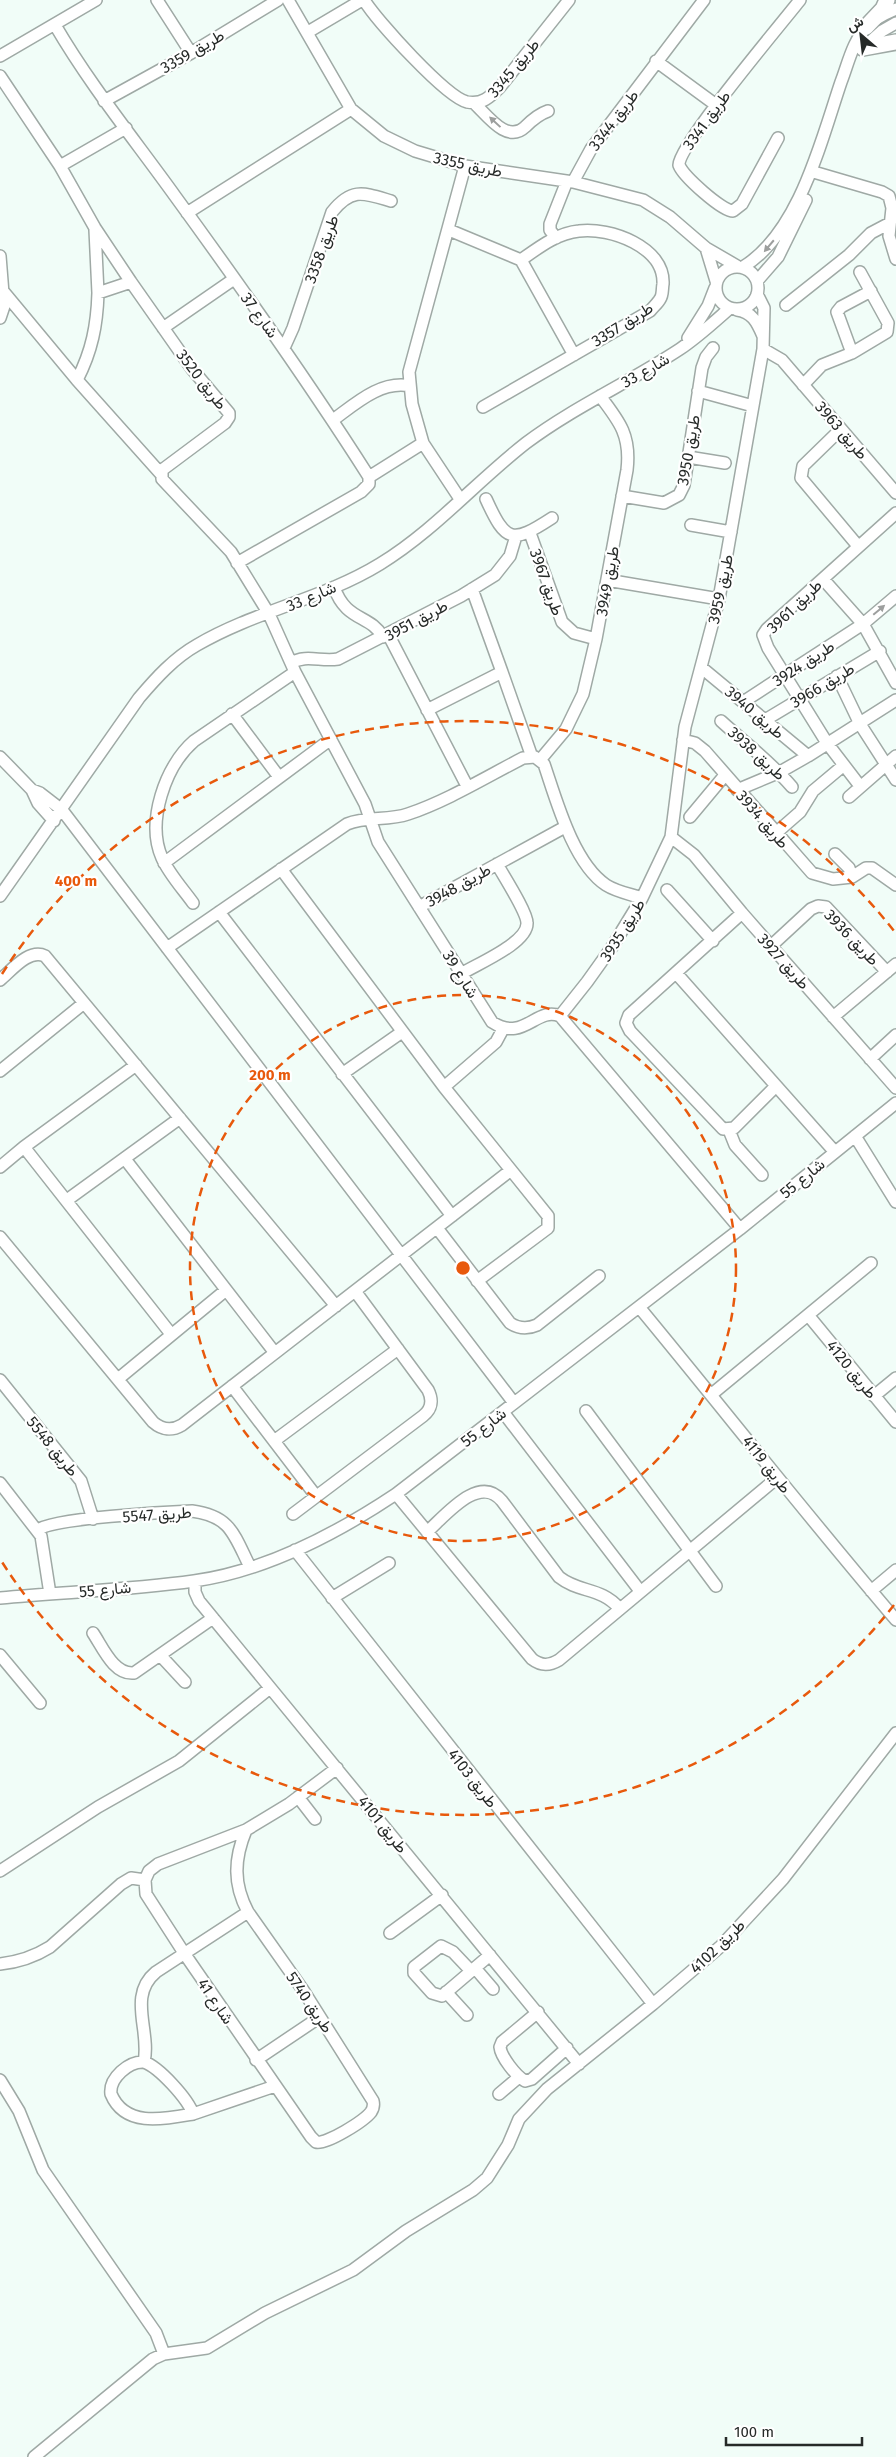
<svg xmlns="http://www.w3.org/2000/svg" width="896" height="2457" font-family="'Fira Sans',Vazirmatn,sans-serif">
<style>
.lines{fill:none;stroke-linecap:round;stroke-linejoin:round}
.minor-casing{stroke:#9fa9a5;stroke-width:14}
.major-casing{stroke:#9fa9a5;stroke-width:18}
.minor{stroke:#fff;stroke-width:11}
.major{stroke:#fff;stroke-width:15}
.oneway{fill:#9d9f9e}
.ring{fill:none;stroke:#e8590c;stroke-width:2.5;stroke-dasharray:9 6}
.labels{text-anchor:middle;stroke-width:4.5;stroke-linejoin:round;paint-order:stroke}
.street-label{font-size:16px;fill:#262a28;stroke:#fff}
.centre{fill:#e8590c;stroke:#fff;stroke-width:2.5}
.ring-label{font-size:15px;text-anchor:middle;font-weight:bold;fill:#e8590c;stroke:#fff;stroke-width:4.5;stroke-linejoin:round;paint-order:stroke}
</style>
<rect width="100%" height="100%" fill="#f1fdf8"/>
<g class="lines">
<g class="minor-casing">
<path id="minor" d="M157 0 191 53
M288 0 351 109 384 136 415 151 465 166 573 182 643 200 670 217 706 248 737 266
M364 0C377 21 446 97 467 102 482 105 490 97 500 87L569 0
M55 25C90 85 134 139 175 196 242 288 308 381 369 477V484L361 492 237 563
M308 32 362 0
M862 49 882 31 896 23
M0 56 96 0
M656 61 716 105
M0 76 60 166 95 228 131 282 192 369 229 413V417L225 423 162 470V479L231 552 269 614 295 672 365 804 378 842 492 1022C524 1043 536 1006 560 1016L740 1229
M104 101 191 53 278 0
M474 103C487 115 507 144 525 127 532 120 539 114 548 111
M778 138 742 204 733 211C722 211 683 176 679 165 678 146 782 23 800 0
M60 166 126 128
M817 173 882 192 889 196 892 208 889 236 896 259
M573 182 591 149 704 0
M187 213 351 109
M95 230 98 293 131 282
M449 230 521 260 574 355
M556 238 550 230V224L567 181
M706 248 716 281
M0 256 4 306 0 318
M716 288a21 21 0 1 1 42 0a21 21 0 1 1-42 0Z
M743 267C799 233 821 141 841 82 848 64 853 40 867 27 874 19 886 13 896 9
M757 281 778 257 806 200
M3 291 77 380 161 474
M786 305 849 255 871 233 890 223
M737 310C752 312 757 322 763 336
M163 328 234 279
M688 338 708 306 715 288
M284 348 293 328 332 212C352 187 364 193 391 201
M763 349 782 360 896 493
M852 353 837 312 841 307 871 291
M77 380C92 351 97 325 98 293
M803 385 822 365 852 353 887 332 888 323 860 272
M698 391 753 406
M483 407 650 311C653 307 658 303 660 299 663 295 662 289 663 284 665 247 610 227 579 231 557 233 538 248 521 260
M333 420C355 404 381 380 410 386
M841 429 803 466 801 478 858 546
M688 457 725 463
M369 477 423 443
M622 496 664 503 679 495 684 485 702 368 706 357 713 348
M460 499 423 443 412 404 409 372 465 166
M486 499C506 543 512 544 552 518
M691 525 731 532
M530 533 562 622 574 633 596 639
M823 579 863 624 896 683
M607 580 719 599
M334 587C346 622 370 614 383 637
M388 634 467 786
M291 663C306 654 321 662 338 659L461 596 495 575 510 556 516 536
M702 668 808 756
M502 672 532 757
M837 676 860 724 896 780
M743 702 863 624 896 596
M427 710 502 672 472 589
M232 714 279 777
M765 720 880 651
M721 721C745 743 771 762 792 787
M683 740 695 743 705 751 812 873 833 879 852 877 866 868H872L896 885
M0 757 32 790 40 793 62 810 514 1403
M540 760 566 729 583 694 596 639 627 470C631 436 620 422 600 396
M860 786 827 743 768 648 763 635 767 629 896 513
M32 790 38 803 54 821
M737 790 780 772 808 756 896 700
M849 797 896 756
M690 817 725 775
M776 833 800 812 813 791 844 765
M671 837 694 855 742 913 896 1088
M835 854 849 868 852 877
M164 863 331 739
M281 869 444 1087 548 1216V1228L477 1281
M667 890 713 941
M0 896 139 698C156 678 174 658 197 645 255 611 323 599 380 564 434 531 476 482 526 443 574 407 630 382 680 349 698 337 714 322 730 308
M193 903C183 889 169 874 162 858 146 822 165 766 194 741L295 672
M419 907 565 827
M219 912 452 1216
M742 913 629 1015 626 1023 630 1031 723 1129 734 1128 776 1086
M771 946 811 909 818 906 826 907 887 972
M167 948 347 824C366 816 388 821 408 814 447 801 486 777 523 758L535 757 544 764C556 799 573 863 606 885 617 892 630 894 642 898
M676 973 834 1151
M461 974C477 964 528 943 527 923 527 912 503 875 497 864
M0 980C11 971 29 948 45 956L336 1306
M560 1016 587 982 612 947 642 898 671 837 685 727 719 599 763 349 764 308 757 294
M833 1017 896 964
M870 1059 896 1035
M0 1071 84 1003
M342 1074 402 1032
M444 1087 496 1042 503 1029
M729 1130 735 1145 762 1175
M855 1136 896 1202
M24 1147 171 1334
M125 1159 275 1353
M0 1167 24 1147 136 1065
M67 1200 180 1118
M437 1228 510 1323C519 1329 528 1329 537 1325L599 1276
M0 1237 153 1422C162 1430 172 1431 182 1425L511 1170
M639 1307C725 1411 808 1517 896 1620
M808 1315 896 1422
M118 1379 226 1290
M0 1380 81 1481 93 1519
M232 1386 316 1496
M712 1394 871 1263
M874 1396 896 1378
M586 1411 716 1586
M503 1412 640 1591
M274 1441 398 1349
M0 1483 41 1536 50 1594
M396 1494 532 1659C541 1666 549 1666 559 1660L777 1478
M293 1514 423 1416C432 1409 433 1400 428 1390L355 1291
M38 1530C51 1518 167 1512 192 1511 231 1516 234 1535 250 1567
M427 1532C445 1516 479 1473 502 1501L559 1577C579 1593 601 1587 619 1608
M295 1550 653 2004
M195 1581V1592L199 1601 579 2064
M871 1591 896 1570
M0 1598C64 1592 130 1590 194 1581 266 1571 336 1534 396 1494L740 1229 896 1103
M332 1598 389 1563
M93 1633C103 1648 114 1675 134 1673L213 1618
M0 1655 40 1703
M160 1655 185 1682
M298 1797 315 1819
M246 1830C234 1859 233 1884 248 1912L303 1990 373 2101C374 2105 373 2109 371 2112 364 2121 326 2145 316 2142L311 2137 184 1953 146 1894 145 1880 149 1871 158 1864 246 1830 289 1804 337 1768
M0 1871 98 1807 179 1761 270 1688
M390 1933 442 1895
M0 1964C19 1962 34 1957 50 1947L121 1884 131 1878 145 1880
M475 1968 493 1989
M471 1971 453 1952 441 1946 414 1967V1973L432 1993 442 1996 490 1955
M446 1992 467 2015
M538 2012 502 2042 500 2047C501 2057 516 2076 525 2081L532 2079 567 2048
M256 2060 320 2017
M144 2062C159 2067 188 2099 193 2114 165 2119 125 2128 111 2094 109 2078 129 2061 144 2062Z
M144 2062C151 2031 127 1996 156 1972L248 1912
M0 2080 19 2111 43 2170 156 2333 164 2354
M499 2094 519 2077
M193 2114 275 2086
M34 2457 153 2359 164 2354 207 2348 265 2313 353 2270 406 2231 473 2190 487 2178 508 2145 519 2119 547 2089 653 2004 721 1946 783 1879 896 1733"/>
</g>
<g class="major-casing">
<path id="major" d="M866 27 883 9 887 0
M863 48 896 42"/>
</g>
<use href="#minor" class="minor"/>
<use href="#major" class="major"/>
</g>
<defs><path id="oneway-solid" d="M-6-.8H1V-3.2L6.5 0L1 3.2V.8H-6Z" transform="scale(1.25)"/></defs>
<g class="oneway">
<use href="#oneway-solid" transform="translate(495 122) rotate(-137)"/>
<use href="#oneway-solid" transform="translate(769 246) rotate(130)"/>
<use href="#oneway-solid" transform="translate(879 610) rotate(-40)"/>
</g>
<g class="ring">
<circle cx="463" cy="1268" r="273"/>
<path d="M894 1605A547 547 0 0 1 2 1562M2 974A547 547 0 0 1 894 931"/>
</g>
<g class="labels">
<g class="street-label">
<text transform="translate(192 51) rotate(-30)" y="6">طريق 3359</text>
<text transform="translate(513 68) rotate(-50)" y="6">طريق 3345</text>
<text transform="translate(613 120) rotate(-53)" y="6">طريق 3344</text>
<text transform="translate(706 120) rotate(-54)" y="6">طريق 3341</text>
<text transform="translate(468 164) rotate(12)" y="6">طريق 3355</text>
<text transform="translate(321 249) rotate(-70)" y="6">طريق 3358</text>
<text transform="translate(260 315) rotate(54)" y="6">شارع 37</text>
<text transform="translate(622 324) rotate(-32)" y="6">طريق 3357</text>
<text transform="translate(645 370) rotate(-30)" y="6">شارع 33</text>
<text transform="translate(202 379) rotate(52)" y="6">طريق 3520</text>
<text transform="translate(842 430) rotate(49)" y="6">طريق 3963</text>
<text transform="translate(688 450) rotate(-80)" y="6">طريق 3950</text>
<text transform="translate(607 581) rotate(-80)" y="6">طريق 3949</text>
<text transform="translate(547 582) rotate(70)" y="6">طريق 3967</text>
<text transform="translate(720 589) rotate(-78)" y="6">طريق 3959</text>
<text transform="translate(311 596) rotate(-23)" y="6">شارع 33</text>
<text transform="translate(794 606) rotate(-44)" y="6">طريق 3961</text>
<text transform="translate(416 620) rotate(-28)" y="6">طريق 3951</text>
<text transform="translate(803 663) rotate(-33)" y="6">طريق 3924</text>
<text transform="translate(822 685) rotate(-31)" y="6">طريق 3966</text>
<text transform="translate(755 712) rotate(40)" y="6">طريق 3940</text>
<text transform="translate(757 753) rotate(42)" y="6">طريق 3938</text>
<text transform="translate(763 819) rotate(49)" y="6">طريق 3934</text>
<text transform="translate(458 885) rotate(-29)" y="6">طريق 3948</text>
<text transform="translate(622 930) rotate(-58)" y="6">طريق 3935</text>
<text transform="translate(852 937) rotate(46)" y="6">طريق 3936</text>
<text transform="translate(784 961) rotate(48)" y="6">طريق 3927</text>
<text transform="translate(461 974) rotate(58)" y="6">شارع 39</text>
<text transform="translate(802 1178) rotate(-39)" y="6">شارع 55</text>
<text transform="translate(852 1369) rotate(51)" y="6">طريق 4120</text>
<text transform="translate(483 1427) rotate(-38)" y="6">شارع 55</text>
<text transform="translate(53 1446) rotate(51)" y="6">طريق 5548</text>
<text transform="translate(767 1464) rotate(52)" y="6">طريق 4119</text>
<text transform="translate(157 1514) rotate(-4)" y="6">طريق 5547</text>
<text transform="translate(105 1589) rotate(-5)" y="6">شارع 55</text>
<text transform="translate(473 1778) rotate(52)" y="6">طريق 4103</text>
<text transform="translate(383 1824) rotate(51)" y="6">طريق 4101</text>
<text transform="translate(717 1946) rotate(-44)" y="6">طريق 4102</text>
<text transform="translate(216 2001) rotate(56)" y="6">شارع 41</text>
<text transform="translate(310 2002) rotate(56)" y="6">طريق 5740</text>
</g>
</g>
<circle cx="463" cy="1268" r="8" class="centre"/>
<g class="ring-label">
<text x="76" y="886">400 m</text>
<text x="270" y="1080">200 m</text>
</g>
<g transform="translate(861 35) rotate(332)" stroke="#ffffff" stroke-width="4" paint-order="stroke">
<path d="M0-4L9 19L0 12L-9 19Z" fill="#262a28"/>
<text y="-8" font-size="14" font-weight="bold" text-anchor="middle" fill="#262a28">ش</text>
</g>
<path d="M726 2437v8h136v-8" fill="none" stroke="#262a28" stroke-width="2.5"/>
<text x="734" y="2437" font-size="15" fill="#262a28" stroke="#ffffff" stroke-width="4" paint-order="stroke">100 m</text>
</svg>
